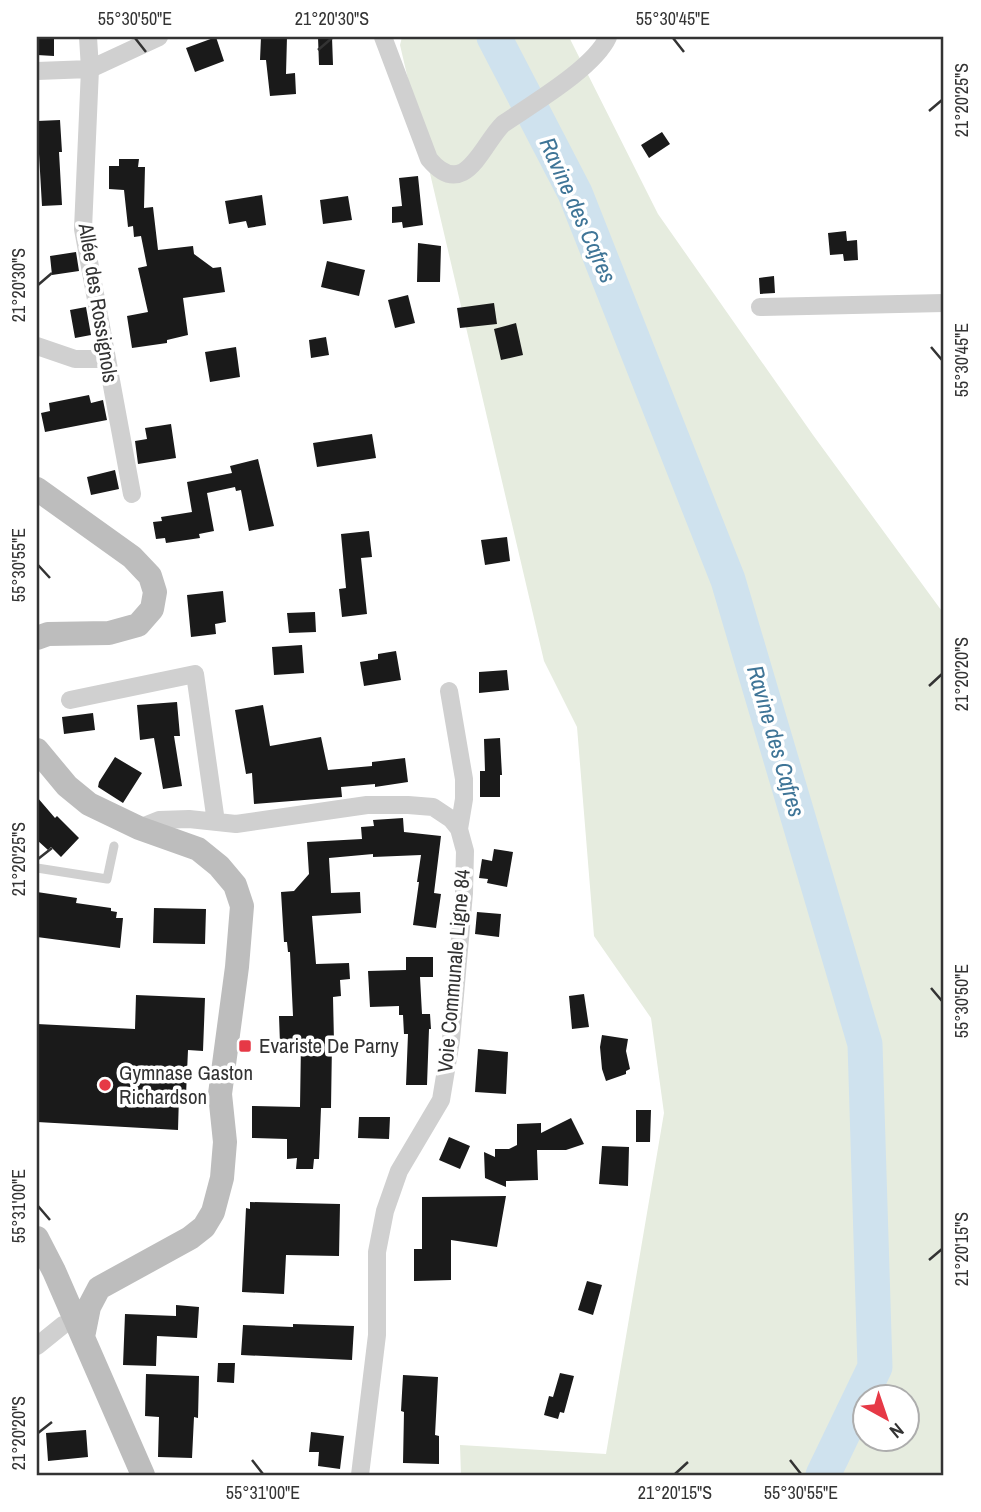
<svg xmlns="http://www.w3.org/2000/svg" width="981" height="1512" font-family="'Archivo Narrow',sans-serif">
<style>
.green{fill:#e6ecdf;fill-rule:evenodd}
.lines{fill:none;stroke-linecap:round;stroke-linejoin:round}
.river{stroke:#cfe2ee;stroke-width:35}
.building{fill:#1a1a1a}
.service{stroke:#d0d0d0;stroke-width:9}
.minor{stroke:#d0d0d0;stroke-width:18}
.secondary{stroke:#bdbdbd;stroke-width:24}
.ticks{fill:none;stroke:#333;stroke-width:2.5}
.poi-dot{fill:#e63946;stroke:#fff;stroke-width:2.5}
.labels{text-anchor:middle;stroke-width:7;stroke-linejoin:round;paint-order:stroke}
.street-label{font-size:21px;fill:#333;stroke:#fff}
.poi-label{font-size:21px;fill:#333;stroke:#fff;text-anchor:start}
.water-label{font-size:23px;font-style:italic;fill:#3f7597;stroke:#fff}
.neatline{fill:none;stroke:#333;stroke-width:2.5}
.ticks-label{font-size:18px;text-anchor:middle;fill:#333}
</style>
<rect width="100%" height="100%" fill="#fff"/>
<path class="green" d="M402 37H569L658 214 813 435 944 614V1461L939 1475H461L460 1445 606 1454 664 1113 651 1018 594 936 577 727 544 661 400 45ZM866 1396H908V1438H866Z"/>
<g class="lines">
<path class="river" d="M494 37 575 193 728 580 865 1044 875 1367 823 1475"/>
</g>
<path class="building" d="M37 37H54V56L37 55Z
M216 37 224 61 195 72 186 48Z
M261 37H287L286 74 295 73 296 94 270 96 266 60H260Z
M318 37H332L333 65H319Z
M60 120 62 152H59L62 205 42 206 39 154H37V121Z
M662 132 670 144 649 158 641 145Z
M119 159H139L138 167H145L144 208 153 207 158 250 193 246 194 254 213 268 221 267 225 292 183 298 188 335 167 340V343L132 348 127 316 148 312 138 268 147 266 141 236 134 237 133 226 128 227 124 190 109 189V166H119Z
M418 176 423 225 403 228 402 222 392 223V207L402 206 399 178Z
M262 195 266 225 248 228 246 221 229 224 225 201Z
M348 196 352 220 323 224 320 200Z
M846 231 847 241 857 240 858 260 844 261 843 254 830 255 828 233Z
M418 243 441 246 440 282H417Z
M76 252 79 271 52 275 50 256Z
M327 261 365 270 359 296 321 287Z
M774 276 775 293 760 294 759 278Z
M408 295 415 323 395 328 388 300Z
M494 303 497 324 460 328 457 308Z
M86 307 91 335 75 338 70 310Z
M516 323 523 355 501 360 494 329Z
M326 337 329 355 311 358 309 340Z
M236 347 240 377 210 382 205 352Z
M89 395 91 403 103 400 107 420 45 432 41 413 50 411 49 403Z
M171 424 176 458 138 464 135 441 147 439 145 428Z
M372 434 376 458 317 467 313 443Z
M258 459 274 526 249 531 241 490 236 491 235 487 207 493 214 531 199 534 200 538 166 543 165 538 156 539 153 522 162 521 161 517 192 512 187 482 232 473 230 466Z
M115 470 119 489 91 495 87 477Z
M369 531 372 557 361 558 367 614 342 617 339 589 346 588 341 534Z
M507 537 510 561 485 565 481 540Z
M223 591 226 622 215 624 216 634 191 637 187 595Z
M315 612 316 632 289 633 287 613Z
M302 645 304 673 274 675 272 647Z
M396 651 401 680 364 686 360 662 378 659V654Z
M507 670 509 690 479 693V672Z
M177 702 180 736H174L182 786 163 789 154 738 140 740 137 705Z
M263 705 270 746 321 737 328 770 372 766V762L405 758 408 782 375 787V784L341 787 342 797 254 804 252 773 246 774 235 710Z
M93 713 95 730 64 734 62 717Z
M500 738 502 775H500V797H480V771H485L484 739Z
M115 757 142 773 123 803 98 787 99 782Z
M37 797 55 818 57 816 79 838 61 857 51 847 48 850 37 840Z
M403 818 404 832 441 836 434 893 441 894 436 928 413 925 419 882H417L421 855 373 857V854L329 858 331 893 360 892 361 913 312 916 316 964 349 963 350 979 340 980 341 996 333 997 334 1042H332L331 1108H321L319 1159H314L313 1169H296L297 1158 287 1159V1139L252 1138V1106L300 1107 301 1043 280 1044 279 1016H293L290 952H288L287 942H284L281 892 294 891 309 874 307 842 362 839 361 827 374 826 373 820Z
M494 849 513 852 507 887 487 883 488 879 479 878 482 859 492 861Z
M37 892 77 898 76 903 111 908V911L117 912 116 918H123L120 948 37 937Z
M154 908 206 909 205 944 153 943Z
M477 912 501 914 499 937 475 934Z
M406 957H433V977H420L422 1014H430L431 1029H429L427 1085H406L408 1034H404L403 1015H399V1006L370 1007 368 971 406 970Z
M584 994 589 1027 572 1029 569 996Z
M136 995 205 998 203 1051 188 1050 186 1095H179L178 1130 37 1122V1024L135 1029Z
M602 1035 628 1039 626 1051 630 1069 626 1071V1074L606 1081 602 1069 600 1047Z
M478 1049 508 1052 506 1094 475 1092Z
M636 1110H651L650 1142H636Z
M359 1117H390L389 1139 358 1138Z
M571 1118 584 1144 566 1150H537L538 1180 506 1181V1187L485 1178 484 1152 495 1157V1149H509L517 1145V1124L541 1123V1133Z
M449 1137 470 1146 460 1169 439 1160Z
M602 1146 629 1147 628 1186 599 1184Z
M506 1196 497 1247 451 1240V1280L414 1281V1249H422V1197Z
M250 1202 340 1204 339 1256 286 1255 284 1294 242 1292 246 1208 250 1209Z
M587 1281 602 1285 593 1315 578 1310Z
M176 1305 199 1307 197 1338 157 1336 156 1366 123 1365 125 1314 176 1316Z
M293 1324 354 1326 352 1360 241 1355 243 1325 293 1327Z
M218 1363H235L234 1383 217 1382Z
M560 1373 574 1376 564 1413 560 1412 558 1419 544 1415 549 1396 553 1397Z
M146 1374 199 1376 198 1418 194 1417 192 1458 158 1457 159 1417 145 1416Z
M403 1375 438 1377 435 1435 439 1436V1464L403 1463 404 1412 401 1411Z
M86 1430 88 1457 48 1461 46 1433Z
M311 1432 344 1436 340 1469 318 1466 319 1452H309Z"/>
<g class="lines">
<path class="service" d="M37 868 107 879 114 846"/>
<path class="minor" d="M88 37 90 69 83 229 132 494
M383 37 429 159C465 202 482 144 503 124 532 104 594 68 608 37
M37 71 90 69 159 37
M760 307 944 303
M37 346 75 359H107
M449 691 464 779V799L459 829
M70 700 195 674 216 822
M139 828 159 820 189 819 236 824 367 805H408L433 807 451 819 459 829 465 851 464 893 451 1040 441 1100 399 1171 385 1211 377 1252V1335L360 1475
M37 1346 63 1325 75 1320"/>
<path class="secondary" d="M37 489 132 557 150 576 155 592 152 609 138 625 109 633 48 634 37 638
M37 750 67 786 89 804 139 828 198 849 219 866 235 885 242 906 237 967 220 1094 225 1142 222 1178 213 1212 204 1227 190 1238 99 1288 89 1307 83 1337
M37 1238 54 1271 143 1475"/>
</g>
<path class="ticks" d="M135 38 146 52M673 38 684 52M318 50 332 38M929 111 942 100M38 285 52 273M931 347 942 360M38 565 50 578M929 686 942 674M38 859 52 848M931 988 942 1001M38 1206 50 1220M929 1260 942 1249M38 1433 52 1422M252 1460 263 1474M790 1460 801 1474M675 1474 688 1462"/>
<g class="poi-dot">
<rect x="238" y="1039" width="14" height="14" rx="3.5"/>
<circle cx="105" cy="1085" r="7"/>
</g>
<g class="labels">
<g class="street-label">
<text transform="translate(98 303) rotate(81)" y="7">Allée des Rossignols</text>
<text transform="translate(454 971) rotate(-85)" y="7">Voie Communale Ligne 84</text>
</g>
<g class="poi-label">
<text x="259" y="1053">Evariste De Parny</text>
<text x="119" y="1080">Gymnase Gaston<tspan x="119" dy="24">Richardson</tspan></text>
</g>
<g class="water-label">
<text transform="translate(578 210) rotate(66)" y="8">Ravine des Cafres</text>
<text transform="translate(776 741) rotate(74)" y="8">Ravine des Cafres</text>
</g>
</g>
<rect width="981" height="1512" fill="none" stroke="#ffffff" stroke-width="77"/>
<g transform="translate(886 1418) rotate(140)"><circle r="33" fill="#ffffff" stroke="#adadad" stroke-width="2"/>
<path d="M0-5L12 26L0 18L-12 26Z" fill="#e63946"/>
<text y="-10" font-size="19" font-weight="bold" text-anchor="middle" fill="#333333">N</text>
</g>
<rect x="38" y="38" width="904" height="1436" class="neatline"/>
<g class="ticks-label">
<text x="135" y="25">55°30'50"E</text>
<text x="332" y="25">21°20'30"S</text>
<text x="673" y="25">55°30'45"E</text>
<text transform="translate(962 100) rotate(-90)" y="6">21°20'25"S</text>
<text transform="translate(19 285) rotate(-90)" y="6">21°20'30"S</text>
<text transform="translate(962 360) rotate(-90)" y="6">55°30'45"E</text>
<text transform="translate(19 565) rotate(-90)" y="6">55°30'55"E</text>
<text transform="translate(962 674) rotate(-90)" y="6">21°20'20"S</text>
<text transform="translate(19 859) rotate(-90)" y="6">21°20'25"S</text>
<text transform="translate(962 1001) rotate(-90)" y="6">55°30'50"E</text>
<text transform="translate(19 1206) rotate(-90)" y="6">55°31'00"E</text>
<text transform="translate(962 1249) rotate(-90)" y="6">21°20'15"S</text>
<text transform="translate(19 1433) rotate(-90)" y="6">21°20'20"S</text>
<text x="263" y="1499">55°31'00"E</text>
<text x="675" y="1499">21°20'15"S</text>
<text x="801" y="1499">55°30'55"E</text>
</g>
</svg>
